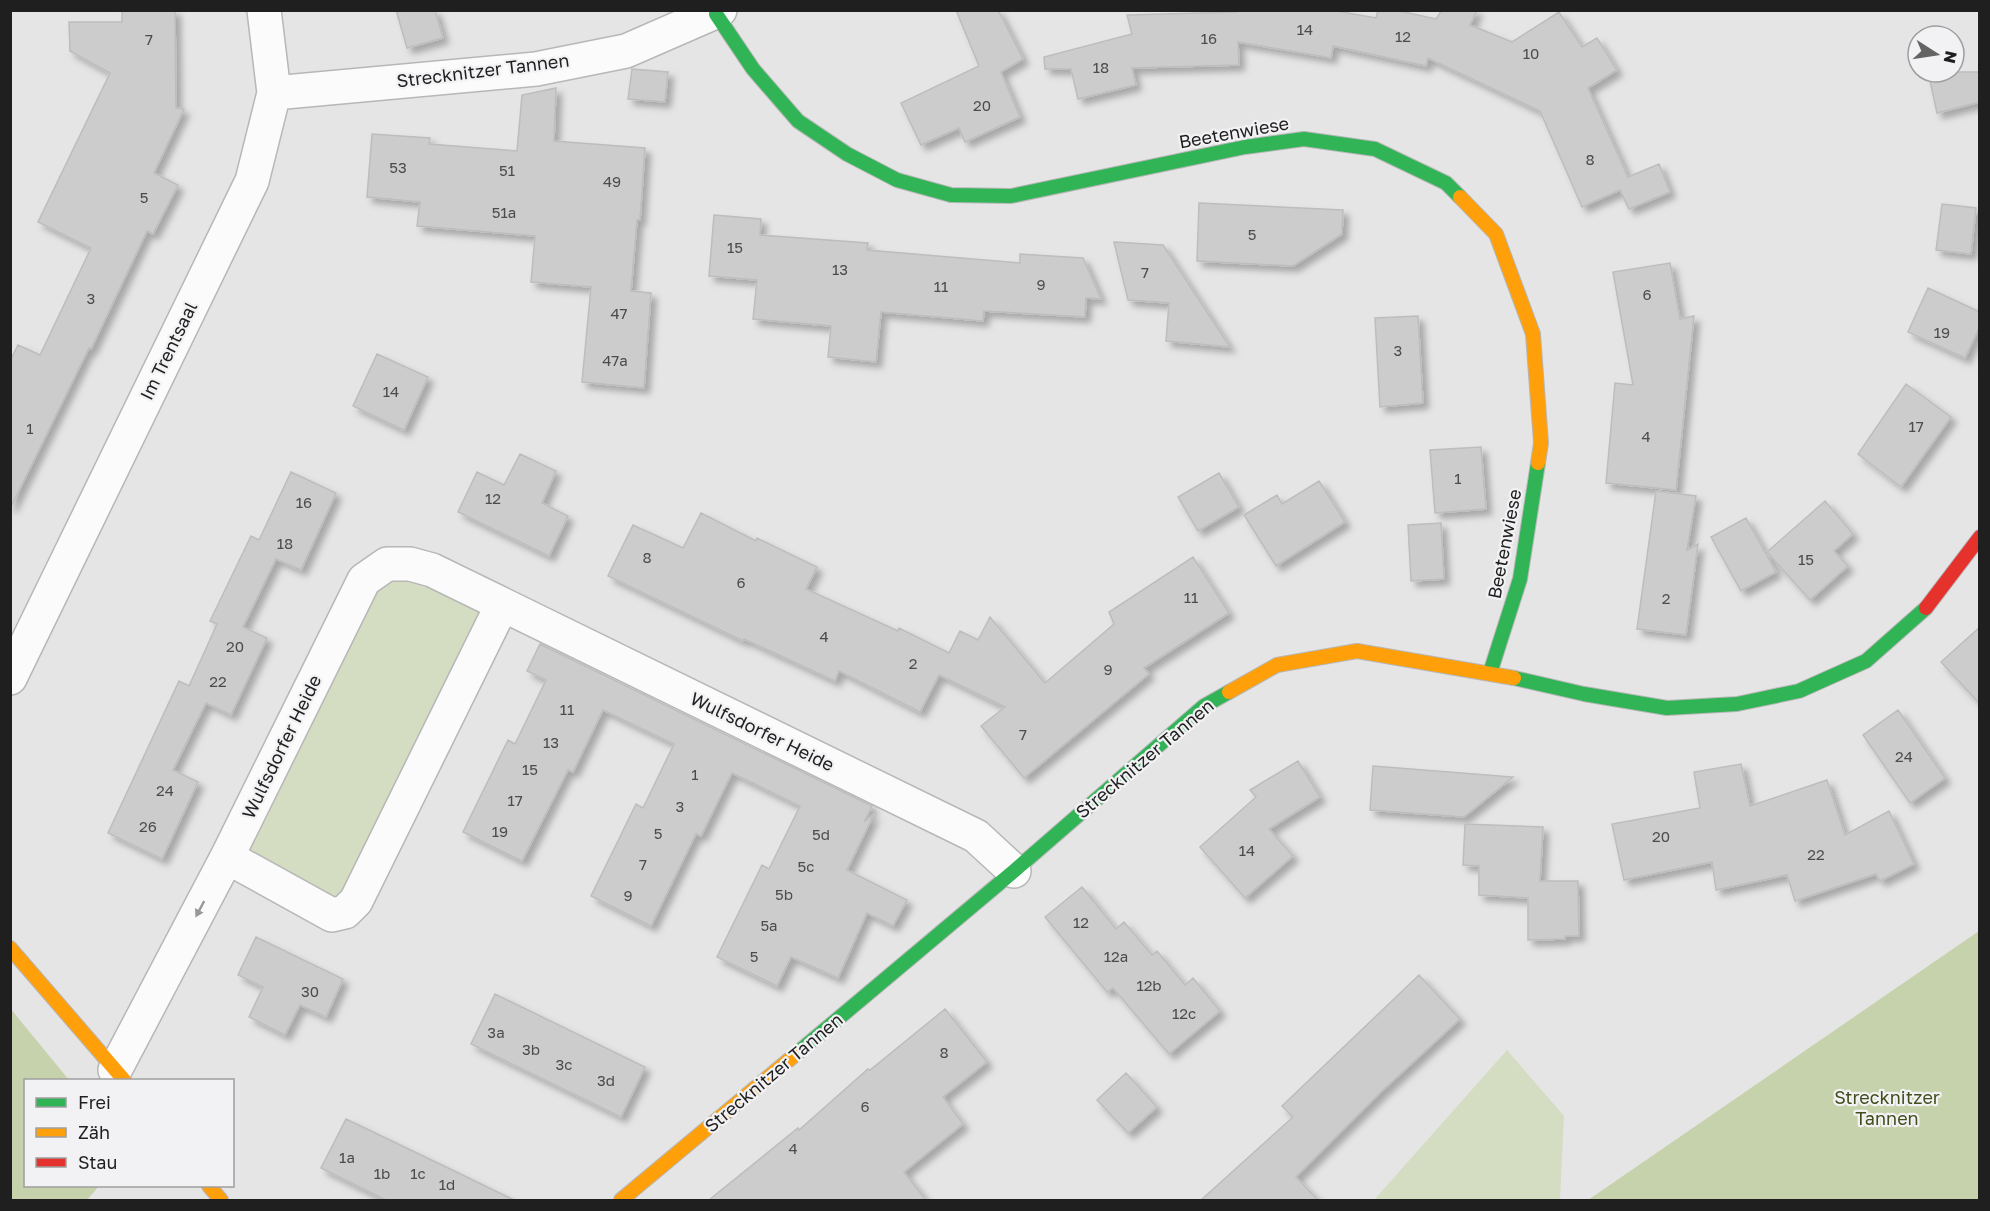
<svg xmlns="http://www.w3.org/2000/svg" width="1990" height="1211" font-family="'Golos Text',sans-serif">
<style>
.green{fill:#d4ddc2}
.forest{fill:#c6d2ab}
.building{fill:#cccccd;stroke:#bdbdbe;stroke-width:1.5;filter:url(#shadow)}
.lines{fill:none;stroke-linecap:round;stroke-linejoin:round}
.street-casing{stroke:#b7b7b8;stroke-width:36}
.fast-casing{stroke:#b7b7b8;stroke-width:16}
.slow-casing{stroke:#b7b7b8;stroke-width:16}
.jam-casing{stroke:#b7b7b8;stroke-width:16}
.street{stroke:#fbfbfb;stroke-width:33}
.fast{stroke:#30b455;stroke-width:14}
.slow{stroke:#ff9f0a;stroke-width:14}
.jam{stroke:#e5322d;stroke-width:14}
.oneway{fill:#989898}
.labels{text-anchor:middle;stroke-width:4.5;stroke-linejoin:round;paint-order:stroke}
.number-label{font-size:15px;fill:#4c4c4c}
.street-label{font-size:18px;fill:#1f1f1f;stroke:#f2f2f4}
.park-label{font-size:18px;fill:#414e1b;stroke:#f2f2f4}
</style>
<defs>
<filter id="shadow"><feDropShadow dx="5.5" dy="5.5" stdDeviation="3" flood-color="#0004"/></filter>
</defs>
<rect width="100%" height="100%" fill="#e5e5e6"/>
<path class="green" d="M387 564 502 605 345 912 227 857Z
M1507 1050 1564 1116 1560 1200H1374Z"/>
<path class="forest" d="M1979 931V1200H1588Z
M10 1008 69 1080H26V1186H99L87 1200H11Z"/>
<path class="building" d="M122 10H175L176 108 184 109 154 173 178 185 153 234 147 231 91 349 89 348 10 509V361L18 345 40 355 91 248 38 222 110 73 70 51 69 22H122Z
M396 10H435L443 38 407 48Z
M956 10H998L1023 59 1001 72 1020 117 965 142 959 128 921 145 901 103 979 66Z
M1237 10H1331L1376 18 1378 10H1395L1436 19 1442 10H1477L1470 25 1512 42 1559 12 1582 47 1597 38 1617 70 1588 88 1628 177 1659 164 1670 192 1629 209 1620 190 1582 207 1540 111 1428 58 1426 66 1333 46 1331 58 1238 42 1239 65 1132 68 1136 85 1078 99 1071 69H1045L1044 57 1132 34 1127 15 1237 12Z
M632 69 668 72 665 102 628 99Z
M1928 72H1980V102L1937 113Z
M556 88 554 141 645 148 640 220H637L631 291 651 293 644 388 582 382 591 287 531 282 535 236 417 226 420 202 367 197 372 134 430 138 429 144 517 151 522 95Z
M1199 203 1343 210 1342 234 1293 266 1197 261Z
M1942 204 1976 208 1971 254 1936 250Z
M714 215 761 219 760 235 868 243 867 250 1020 263V254L1083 258 1101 299 1086 298 1085 317 984 311 983 321 881 312 876 362 828 357 831 326 753 319 757 280 709 276Z
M1114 242 1163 245 1230 347 1166 341 1169 303 1128 300Z
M1670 263 1680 319 1694 316 1676 490 1606 483 1615 383 1633 385 1613 272Z
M1928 288 1980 312V326L1965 358 1908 332Z
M1418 316 1423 403 1380 407 1375 318Z
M377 354 428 377 404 430 353 406Z
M1906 384 1951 417 1901 487 1858 454Z
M1481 447 1486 509 1435 513 1430 450Z
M520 454 556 471 542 503 568 516 549 556 458 512 477 472 504 485Z
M291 472 336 493 301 570 276 559 243 627 267 638 231 715 206 703 173 770 198 782 162 859 108 833 179 681 189 686 217 624 210 621 251 536 259 540Z
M1219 473 1239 507 1198 531 1178 497Z
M1319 481 1345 522 1276 566 1244 515 1277 495 1282 504Z
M1656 491 1696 496 1687 550 1698 544 1686 635 1637 629Z
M1825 501 1853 534 1834 551 1848 566 1810 600 1767 552Z
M701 513 756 541 757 538 817 567 806 589 898 631 899 628 949 653 960 631 978 640 990 617 1045 683 1114 624 1109 612 1193 557 1229 613 1144 668 1149 674 1024 778 981 726 1005 707 939 675 920 712 839 671 835 681 744 639 743 641 608 576 633 525 683 548Z
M1746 518 1776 572 1741 591 1711 537Z
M1441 523 1444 579 1411 581 1408 525Z
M1980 627V704L1941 662Z
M540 644 872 806 864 822 874 814 847 870 907 900 893 926 867 913 838 978 791 957 777 986 717 957 762 865 769 869 800 806 732 773 701 836 696 834 651 926 591 896 636 804 643 808 674 744 603 710 573 772 568 770 522 861 463 832 508 740 515 744 546 680 527 671Z
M1898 710 1945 778 1910 803 1863 735Z
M1298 761 1320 797 1269 829 1293 856 1245 898 1200 847 1256 797 1250 790Z
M1741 764 1750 806 1827 780 1845 835 1889 811 1914 864 1880 881 1876 874 1795 901 1787 875 1716 890 1712 862 1624 880 1612 824 1700 808 1694 772Z
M1373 766 1513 777 1464 817 1370 810Z
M1465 824 1543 827 1540 881H1578L1579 936H1565V939L1528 940V898L1479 895V866L1463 865Z
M1082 887 1116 929 1124 922 1152 955 1157 951 1185 985 1193 978 1220 1011 1169 1054 1113 988 1107 992 1045 917Z
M256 937 343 979 326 1017 300 1005 285 1035 249 1017 263 987 238 975Z
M1419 975 1460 1019 1382 1091 1296 1177 1318 1200H1201L1293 1117 1282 1106Z
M495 994 645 1067 621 1117 471 1044Z
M945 1009 987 1062 943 1097 963 1124 904 1172 926 1200H709L798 1128 799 1130 868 1069 870 1070Z
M1126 1073 1157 1107 1128 1133 1097 1100Z
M346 1119 444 1166 514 1200H386L321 1168Z"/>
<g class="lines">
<g class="street-casing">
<path id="street" d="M274 93 536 69 626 51 720 10
M10 678 252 181 274 93 264 10
M227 857 332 915 345 912 356 901 502 605
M115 1070 227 857 364 580 387 564H410L432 570 976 836 1014 871"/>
</g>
<g class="fast-casing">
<path id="fast" d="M716 14 753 69 798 121 847 154 897 180 951 195 1011 196 1245 147 1304 139 1375 149 1446 183 1460 197
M1490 673 1520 579 1538 463
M1514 678 1584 694 1667 708 1737 704 1799 691 1866 661 1926 608
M796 1054 1014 871 1204 706 1229 692"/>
</g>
<g class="slow-casing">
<path id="slow" d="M1460 197 1496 234 1533 334 1541 443 1538 463
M1229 692 1277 665 1357 651 1514 678
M10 948 124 1080
M209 1186 221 1200
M621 1200 796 1054"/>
</g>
<g class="jam-casing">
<path id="jam" d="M1926 608 1980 537"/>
</g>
<use href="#street" class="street"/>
<use href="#fast" class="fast"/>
<use href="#slow" class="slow"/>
<use href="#jam" class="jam"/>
</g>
<defs><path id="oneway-solid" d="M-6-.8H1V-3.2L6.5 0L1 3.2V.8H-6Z" transform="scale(1.5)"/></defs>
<use class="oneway" href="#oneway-solid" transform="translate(200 909) rotate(118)"/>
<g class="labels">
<g class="number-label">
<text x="1305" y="35">14</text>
<text x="1403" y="42">12</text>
<text x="1209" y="44">16</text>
<text x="149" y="45">7</text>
<text x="1531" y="59">10</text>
<text x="1101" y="73">18</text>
<text x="982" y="111">20</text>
<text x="1590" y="165">8</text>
<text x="398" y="173">53</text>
<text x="507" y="176">51</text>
<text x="612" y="187">49</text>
<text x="144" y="203">5</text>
<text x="504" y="218">51a</text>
<text x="1252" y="240">5</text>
<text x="735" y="253">15</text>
<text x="840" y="275">13</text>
<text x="1145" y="278">7</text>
<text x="1041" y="290">9</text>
<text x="941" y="292">11</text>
<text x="1647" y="300">6</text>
<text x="91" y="304">3</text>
<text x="619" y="319">47</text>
<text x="1942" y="338">19</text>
<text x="1398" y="356">3</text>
<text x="615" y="366">47a</text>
<text x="391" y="397">14</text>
<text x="1916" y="432">17</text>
<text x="30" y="434">1</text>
<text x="1646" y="442">4</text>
<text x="1458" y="484">1</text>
<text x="493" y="504">12</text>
<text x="304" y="508">16</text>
<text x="285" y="549">18</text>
<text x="647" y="563">8</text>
<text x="1806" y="565">15</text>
<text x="741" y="588">6</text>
<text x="1191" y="603">11</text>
<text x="1666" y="604">2</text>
<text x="824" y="642">4</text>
<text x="235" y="652">20</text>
<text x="913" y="669">2</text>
<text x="1108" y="675">9</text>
<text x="218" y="687">22</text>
<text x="567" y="715">11</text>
<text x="1023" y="740">7</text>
<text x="551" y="748">13</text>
<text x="1904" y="762">24</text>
<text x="530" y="775">15</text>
<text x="695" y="780">1</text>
<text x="165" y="796">24</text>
<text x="515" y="806">17</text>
<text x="680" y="812">3</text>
<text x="148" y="832">26</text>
<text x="500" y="837">19</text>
<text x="658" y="839">5</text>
<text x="821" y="840">5d</text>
<text x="1661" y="842">20</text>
<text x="1247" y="856">14</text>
<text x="1816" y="860">22</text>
<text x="643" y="870">7</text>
<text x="806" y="872">5c</text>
<text x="784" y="900">5b</text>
<text x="628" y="901">9</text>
<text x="1081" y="928">12</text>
<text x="769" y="931">5a</text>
<text x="754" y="962">5</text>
<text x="1116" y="962">12a</text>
<text x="1149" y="991">12b</text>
<text x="310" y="997">30</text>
<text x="1184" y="1019">12c</text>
<text x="496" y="1038">3a</text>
<text x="531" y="1055">3b</text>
<text x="944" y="1058">8</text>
<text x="564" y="1070">3c</text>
<text x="606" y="1086">3d</text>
<text x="865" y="1112">6</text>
<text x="793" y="1154">4</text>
<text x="347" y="1163">1a</text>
<text x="382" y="1179">1b</text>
<text x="418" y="1179">1c</text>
<text x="447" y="1190">1d</text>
</g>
<g class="street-label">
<text transform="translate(483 71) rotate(-7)" y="6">Strecknitzer Tannen</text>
<text transform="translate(1234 133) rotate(-10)" y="6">Beetenwiese</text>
<text transform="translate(169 351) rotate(-64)" y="6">Im Trentsaal</text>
<text transform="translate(1505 544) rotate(-79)" y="6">Beetenwiese</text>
<text transform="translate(762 732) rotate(26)" y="6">Wulfsdorfer Heide</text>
<text transform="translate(282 747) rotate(-64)" y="6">Wulfsdorfer Heide</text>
<text transform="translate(1145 759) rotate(-40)" y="6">Strecknitzer Tannen</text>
<text transform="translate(774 1073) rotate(-40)" y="6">Strecknitzer Tannen</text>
</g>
<g class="park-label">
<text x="1887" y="1104">Strecknitzer<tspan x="1887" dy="21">Tannen</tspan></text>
</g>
</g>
<rect width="1990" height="1211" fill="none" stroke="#1f1f1f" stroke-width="24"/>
<rect x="24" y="1079" width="210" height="108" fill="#f2f2f4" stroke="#9e9e9f" stroke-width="1.5"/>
<rect x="36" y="1098" width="30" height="9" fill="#30b455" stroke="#9e9e9f" stroke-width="1.5"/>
<text x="78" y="1109" font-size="18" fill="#1f1f1f">Frei</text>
<rect x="36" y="1128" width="30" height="9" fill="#ff9f0a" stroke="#9e9e9f" stroke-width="1.5"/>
<text x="78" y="1139" font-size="18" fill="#1f1f1f">Zäh</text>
<rect x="36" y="1158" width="30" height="9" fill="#e5322d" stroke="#9e9e9f" stroke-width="1.5"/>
<text x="78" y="1169" font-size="18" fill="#1f1f1f">Stau</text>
<g transform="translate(1936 54) rotate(102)"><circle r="28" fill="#f2f2f4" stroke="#9e9e9f" stroke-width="1.5"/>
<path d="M0-4.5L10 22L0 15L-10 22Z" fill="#646465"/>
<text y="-9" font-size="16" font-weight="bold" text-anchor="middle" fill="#1f1f1f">N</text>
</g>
</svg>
